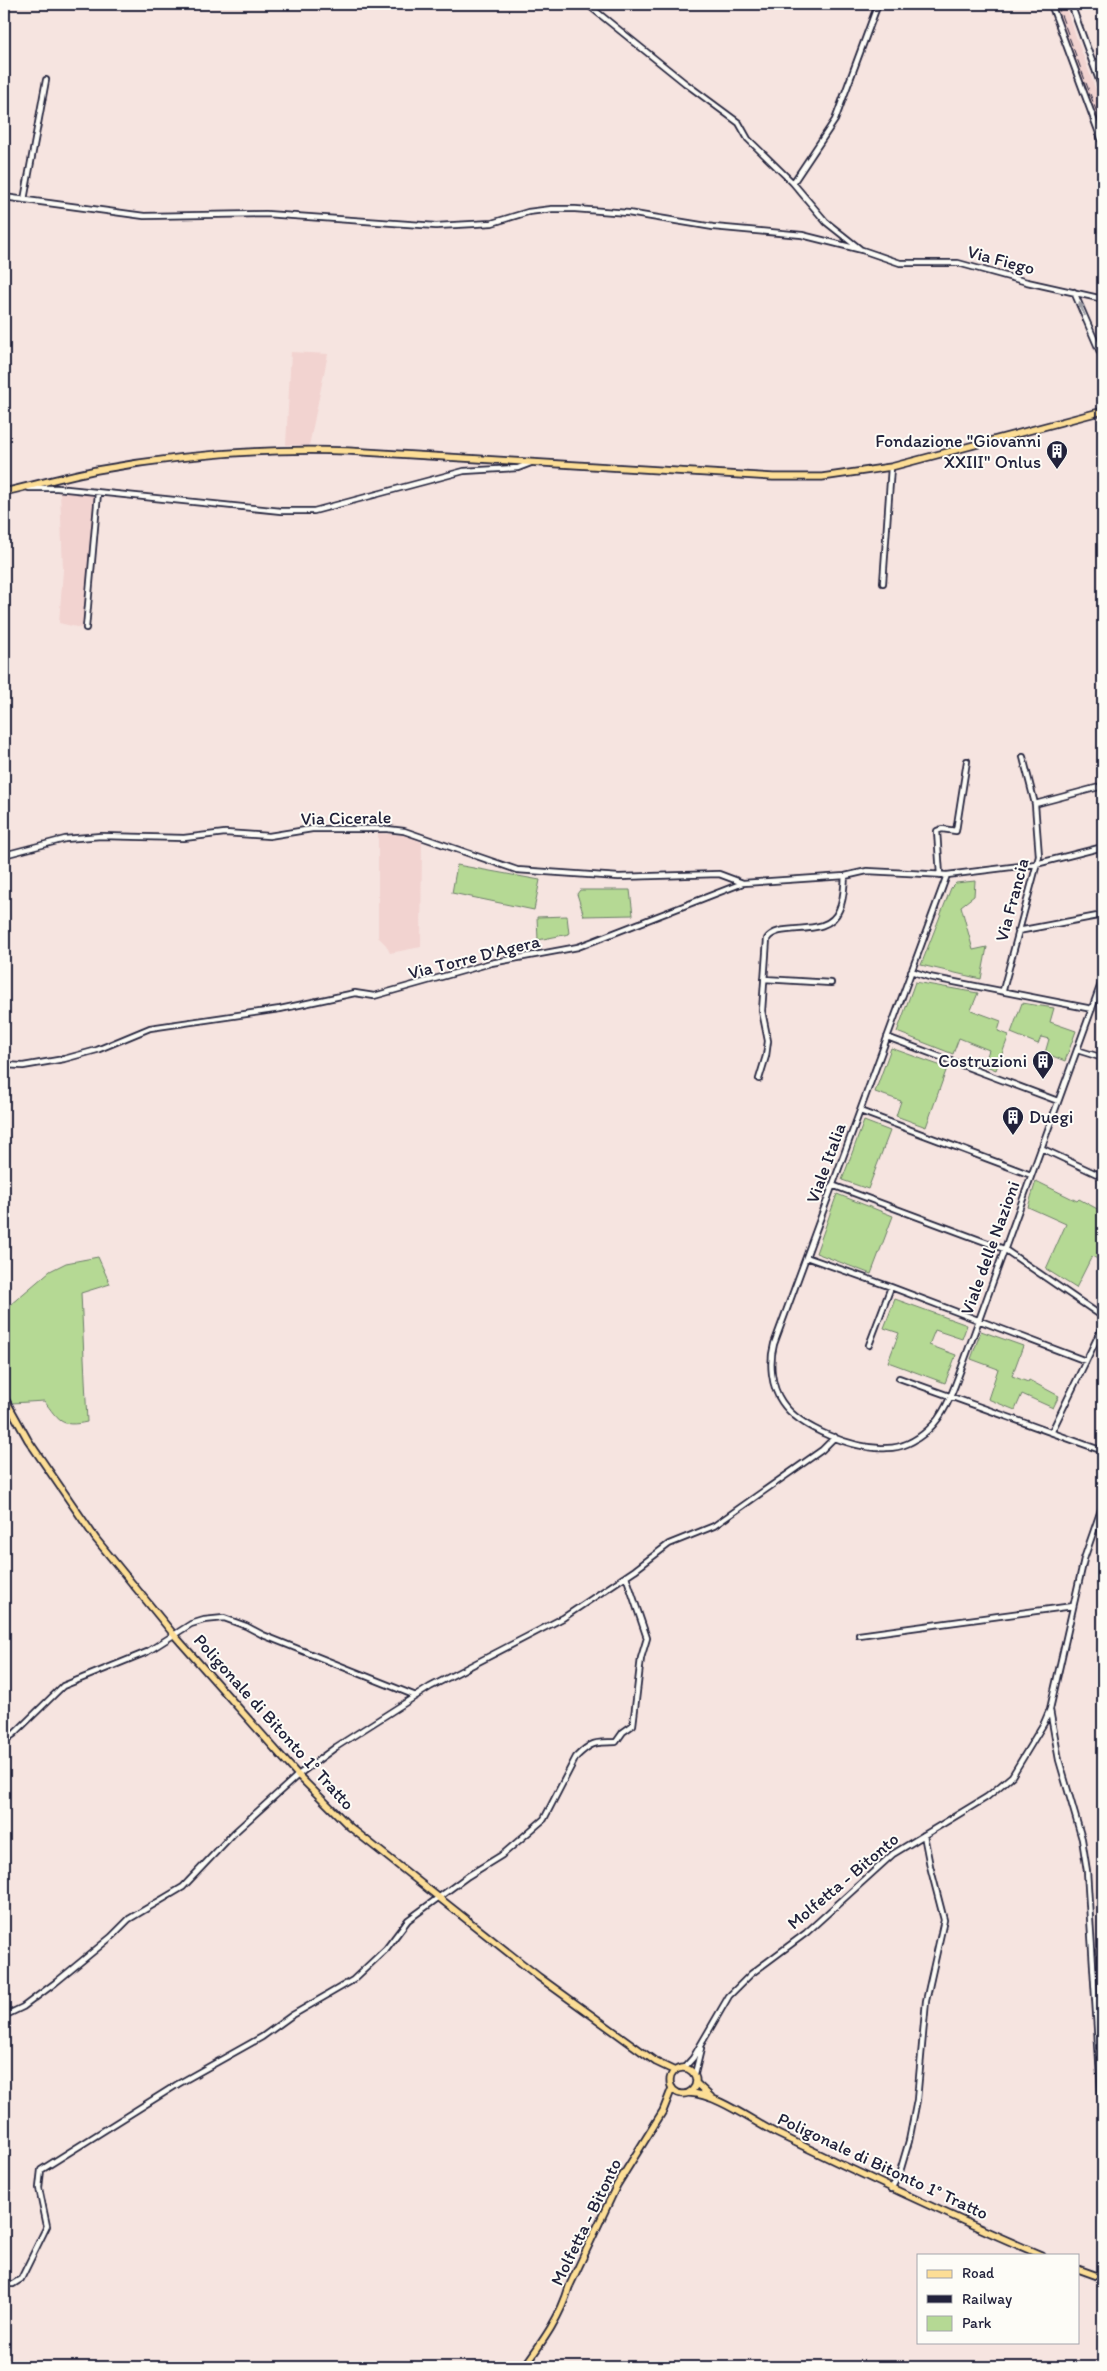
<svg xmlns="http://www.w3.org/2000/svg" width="1107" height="2371" font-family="Itim,sans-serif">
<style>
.built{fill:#f2d3d0}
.green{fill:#b5d994;stroke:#6c7e68}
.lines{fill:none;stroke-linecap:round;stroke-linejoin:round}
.minor-casing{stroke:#22223b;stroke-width:8}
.major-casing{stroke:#22223b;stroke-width:9}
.minor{stroke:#fdfcf7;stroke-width:4.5}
.major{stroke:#fdde96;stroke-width:5.5}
.rail{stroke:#22223b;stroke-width:1;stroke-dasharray:8 4;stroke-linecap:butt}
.oneway{fill:#9a9aa2}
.labels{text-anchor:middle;stroke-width:4;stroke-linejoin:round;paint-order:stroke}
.street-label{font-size:18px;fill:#22223b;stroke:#fdfcf7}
.poi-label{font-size:18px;fill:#22223b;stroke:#fdfcf7;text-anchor:end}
</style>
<rect width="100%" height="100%" fill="#f6e4e0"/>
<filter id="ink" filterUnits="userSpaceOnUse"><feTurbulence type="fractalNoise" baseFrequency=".02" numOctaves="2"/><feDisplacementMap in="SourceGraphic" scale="10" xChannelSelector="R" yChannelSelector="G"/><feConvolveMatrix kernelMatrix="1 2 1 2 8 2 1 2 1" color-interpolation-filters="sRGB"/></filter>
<g filter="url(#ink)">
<path class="built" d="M1054 4H1064L1098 96 1103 113V138Z
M291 352 328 354 309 446 286 445Z
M60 492 96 495 85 629 59 623 63 570Z
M378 833 404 835 422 842 421 947 390 953 386 945 378 937Z"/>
<path class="green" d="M457 865 540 880 534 910 452 893Z
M975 881 974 896 961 906 973 950 987 947 981 979 921 965 951 888 956 883Z
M580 890H630L633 915 584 916 577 894Z
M567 916 569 934 538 940 537 917Z
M915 982 978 993 971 1010 1001 1021 998 1031 1009 1035 996 1070 984 1065 989 1050 959 1038 953 1054 897 1032Z
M1022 1003 1054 1008 1050 1022 1076 1031 1065 1061 1045 1053 1049 1039 1041 1037 1038 1044 1011 1033Z
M891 1048 947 1068 926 1127 896 1116 901 1101 875 1092Z
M864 1121 890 1131 868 1189 842 1180Z
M1036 1181 1077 1201 1079 1199 1103 1212V1262L1092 1256 1076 1288 1046 1269 1066 1224 1028 1207Z
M837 1194 893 1216 871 1274 816 1253Z
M98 1257 110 1284 81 1293 87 1422C60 1428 59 1420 44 1401L12 1403 4 1388V1310L50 1271 66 1263Z
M895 1299 967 1325 962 1339 935 1330 929 1345 956 1355 945 1383 888 1362 899 1333 884 1328Z
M981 1331 1023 1346 1012 1376 1028 1382 1029 1380 1059 1396 1053 1408 1022 1394 1015 1410 988 1399 998 1369 971 1359Z"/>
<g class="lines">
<g class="minor-casing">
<path id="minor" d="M587 4 685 83 739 123 748 139 793 183 826 222 860 249
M1051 4 1103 144
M1071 4 1103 91
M1095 69 1103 50
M793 183 835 120 878 4
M4 197 144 216 266 214 436 226 492 223 528 212 552 209H575L628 213 713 227 802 235 862 250 900 263H958L1027 282 1103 299
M24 200 46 80
M1074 292 1103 359
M29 488H57L281 511H314L464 471 518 468 531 463
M883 583 891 467
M86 628 98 493
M1035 804 1103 786
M4 855 65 839 101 836 184 838 225 833 269 836 312 829H387L404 831 517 870 619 877 719 874 743 883
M940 875 937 831 942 829 956 831 967 761
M947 875 774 1344C769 1363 771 1386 782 1402 800 1429 856 1450 887 1448 902 1448 917 1440 928 1430 947 1413 954 1387 963 1364L1103 978
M1018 931 1103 915
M911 971 929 977 1092 1009
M764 979 831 983
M1003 990 1039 856 1035 804 1023 757
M887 1037 1058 1101
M1077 1050 1103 1058
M4 1065 23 1066 64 1059 97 1050 150 1028 280 1009 355 993 374 996 491 963 578 947 743 883 845 876 867 871 947 875 1036 864 1103 847
M759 1079 766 1056 768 1041 762 1011 767 939C779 920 827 940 839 910 844 900 844 887 845 876
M860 1111 1031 1175
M1041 1148 1103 1177
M832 1185 1004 1249 1103 1317
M806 1257 891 1287 1086 1361
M869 1345 891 1287
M899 1378 1103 1451
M1052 1431 1103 1326
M859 1635 1073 1606
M1050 1710 1059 1760 1082 1839 1087 1871 1103 2123
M4 1741 14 1734 63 1686 147 1652 191 1624 204 1620 224 1618 246 1626 263 1635 416 1696
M4 2016 23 2007 55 1983 111 1937 129 1919 183 1887 234 1833 298 1775 336 1747 430 1687 563 1618 635 1570 669 1544 714 1526 822 1450 835 1437
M684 2068 693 2058 729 1996 751 1974 806 1933 893 1854 987 1797 1012 1776 1044 1723 1050 1709 1084 1559 1103 1504
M695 2074 701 2049
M891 2189 899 2175 909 2141 917 2100 926 2001 944 1920 930 1866 924 1835
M4 2284H13L21 2279 47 2226 39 2188 41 2170 178 2084 262 2037 291 2016 353 1980 386 1949 408 1920 468 1876 502 1855 544 1819 576 1757C591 1742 595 1742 616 1742L623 1732 633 1725 641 1658 647 1638 626 1576"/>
</g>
<g class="major-casing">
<path id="major" d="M4 492C35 485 66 476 97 470 180 455 264 448 348 451L773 477H822L891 467 1103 411
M4 1397 28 1440 96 1539 175 1636 298 1775 350 1827 539 1977 656 2062 675 2071
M670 2081a13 13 0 1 1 26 0a13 13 0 1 1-26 0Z
M696 2083 711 2097
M689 2093C717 2094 753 2122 778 2134 865 2176 952 2217 1041 2255
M1078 2269 1103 2278
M524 2367C542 2342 560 2318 569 2287L617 2185 663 2111 672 2088"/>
</g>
<use href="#minor" class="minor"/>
<use href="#major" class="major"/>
<path class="rail" d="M1057 4 1103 129"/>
</g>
<defs><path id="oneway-solid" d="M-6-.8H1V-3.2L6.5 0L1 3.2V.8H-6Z" transform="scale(1.25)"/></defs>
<use class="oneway" href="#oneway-solid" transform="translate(1082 309) rotate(-114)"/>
</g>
<defs>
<g id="building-pin" transform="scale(1.125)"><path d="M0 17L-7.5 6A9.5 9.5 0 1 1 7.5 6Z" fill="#22223b" stroke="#fdfcf7"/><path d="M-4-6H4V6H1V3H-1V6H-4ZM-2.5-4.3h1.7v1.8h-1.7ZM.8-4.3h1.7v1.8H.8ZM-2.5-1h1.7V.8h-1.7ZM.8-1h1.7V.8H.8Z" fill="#fff"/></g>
</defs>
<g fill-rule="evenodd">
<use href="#building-pin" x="1057" y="451"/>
<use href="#building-pin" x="1043" y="1061"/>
<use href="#building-pin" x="1013" y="1117"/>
</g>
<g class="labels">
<g class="street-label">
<text transform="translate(1001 260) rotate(15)" y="6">Via Fiego</text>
<text transform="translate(346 818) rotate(-1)" y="6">Via Cicerale</text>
<text transform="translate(1012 900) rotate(-75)" y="6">Via Francia</text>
<text transform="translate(474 957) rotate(-14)" y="6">Via Torre D'Agera</text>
<text transform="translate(826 1163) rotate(-70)" y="6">Viale Italia</text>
<text transform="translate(990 1248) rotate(-70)" y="6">Viale delle Nazioni</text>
<text transform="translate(274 1722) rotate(48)" y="6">Poligonale di Bitonto 1° Tratto</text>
<text transform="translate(843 1881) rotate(-40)" y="6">Molfetta - Bitonto</text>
<text transform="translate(883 2166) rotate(25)" y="6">Poligonale di Bitonto 1° Tratto</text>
<text transform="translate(586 2222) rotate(-64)" y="6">Molfetta - Bitonto</text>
</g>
<g class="poi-label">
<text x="1041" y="447">Fondazione "Giovanni<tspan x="1041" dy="21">XXIII" Onlus</tspan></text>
<text x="1027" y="1067">Costruzioni</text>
<text x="1029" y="1123" text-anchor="start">Duegi</text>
</g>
</g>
<rect width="1107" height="2371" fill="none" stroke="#fdfcf7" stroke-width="20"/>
<rect x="10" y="10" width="1087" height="2351" fill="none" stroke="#22223b" stroke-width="2" filter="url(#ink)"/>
<rect x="917" y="2254" width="162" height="90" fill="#fdfcf7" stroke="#a5a5ac"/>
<rect x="927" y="2270" width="25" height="8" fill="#fdde96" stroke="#a5a5ac"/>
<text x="962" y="2278" font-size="15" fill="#22223b">Road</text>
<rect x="927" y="2295" width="25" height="8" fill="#22223b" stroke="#a5a5ac"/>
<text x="962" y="2304" font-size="15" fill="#22223b">Railway</text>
<rect x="927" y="2316" width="25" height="15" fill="#b5d994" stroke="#a5a5ac"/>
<text x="962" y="2328" font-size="15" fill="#22223b">Park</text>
</svg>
